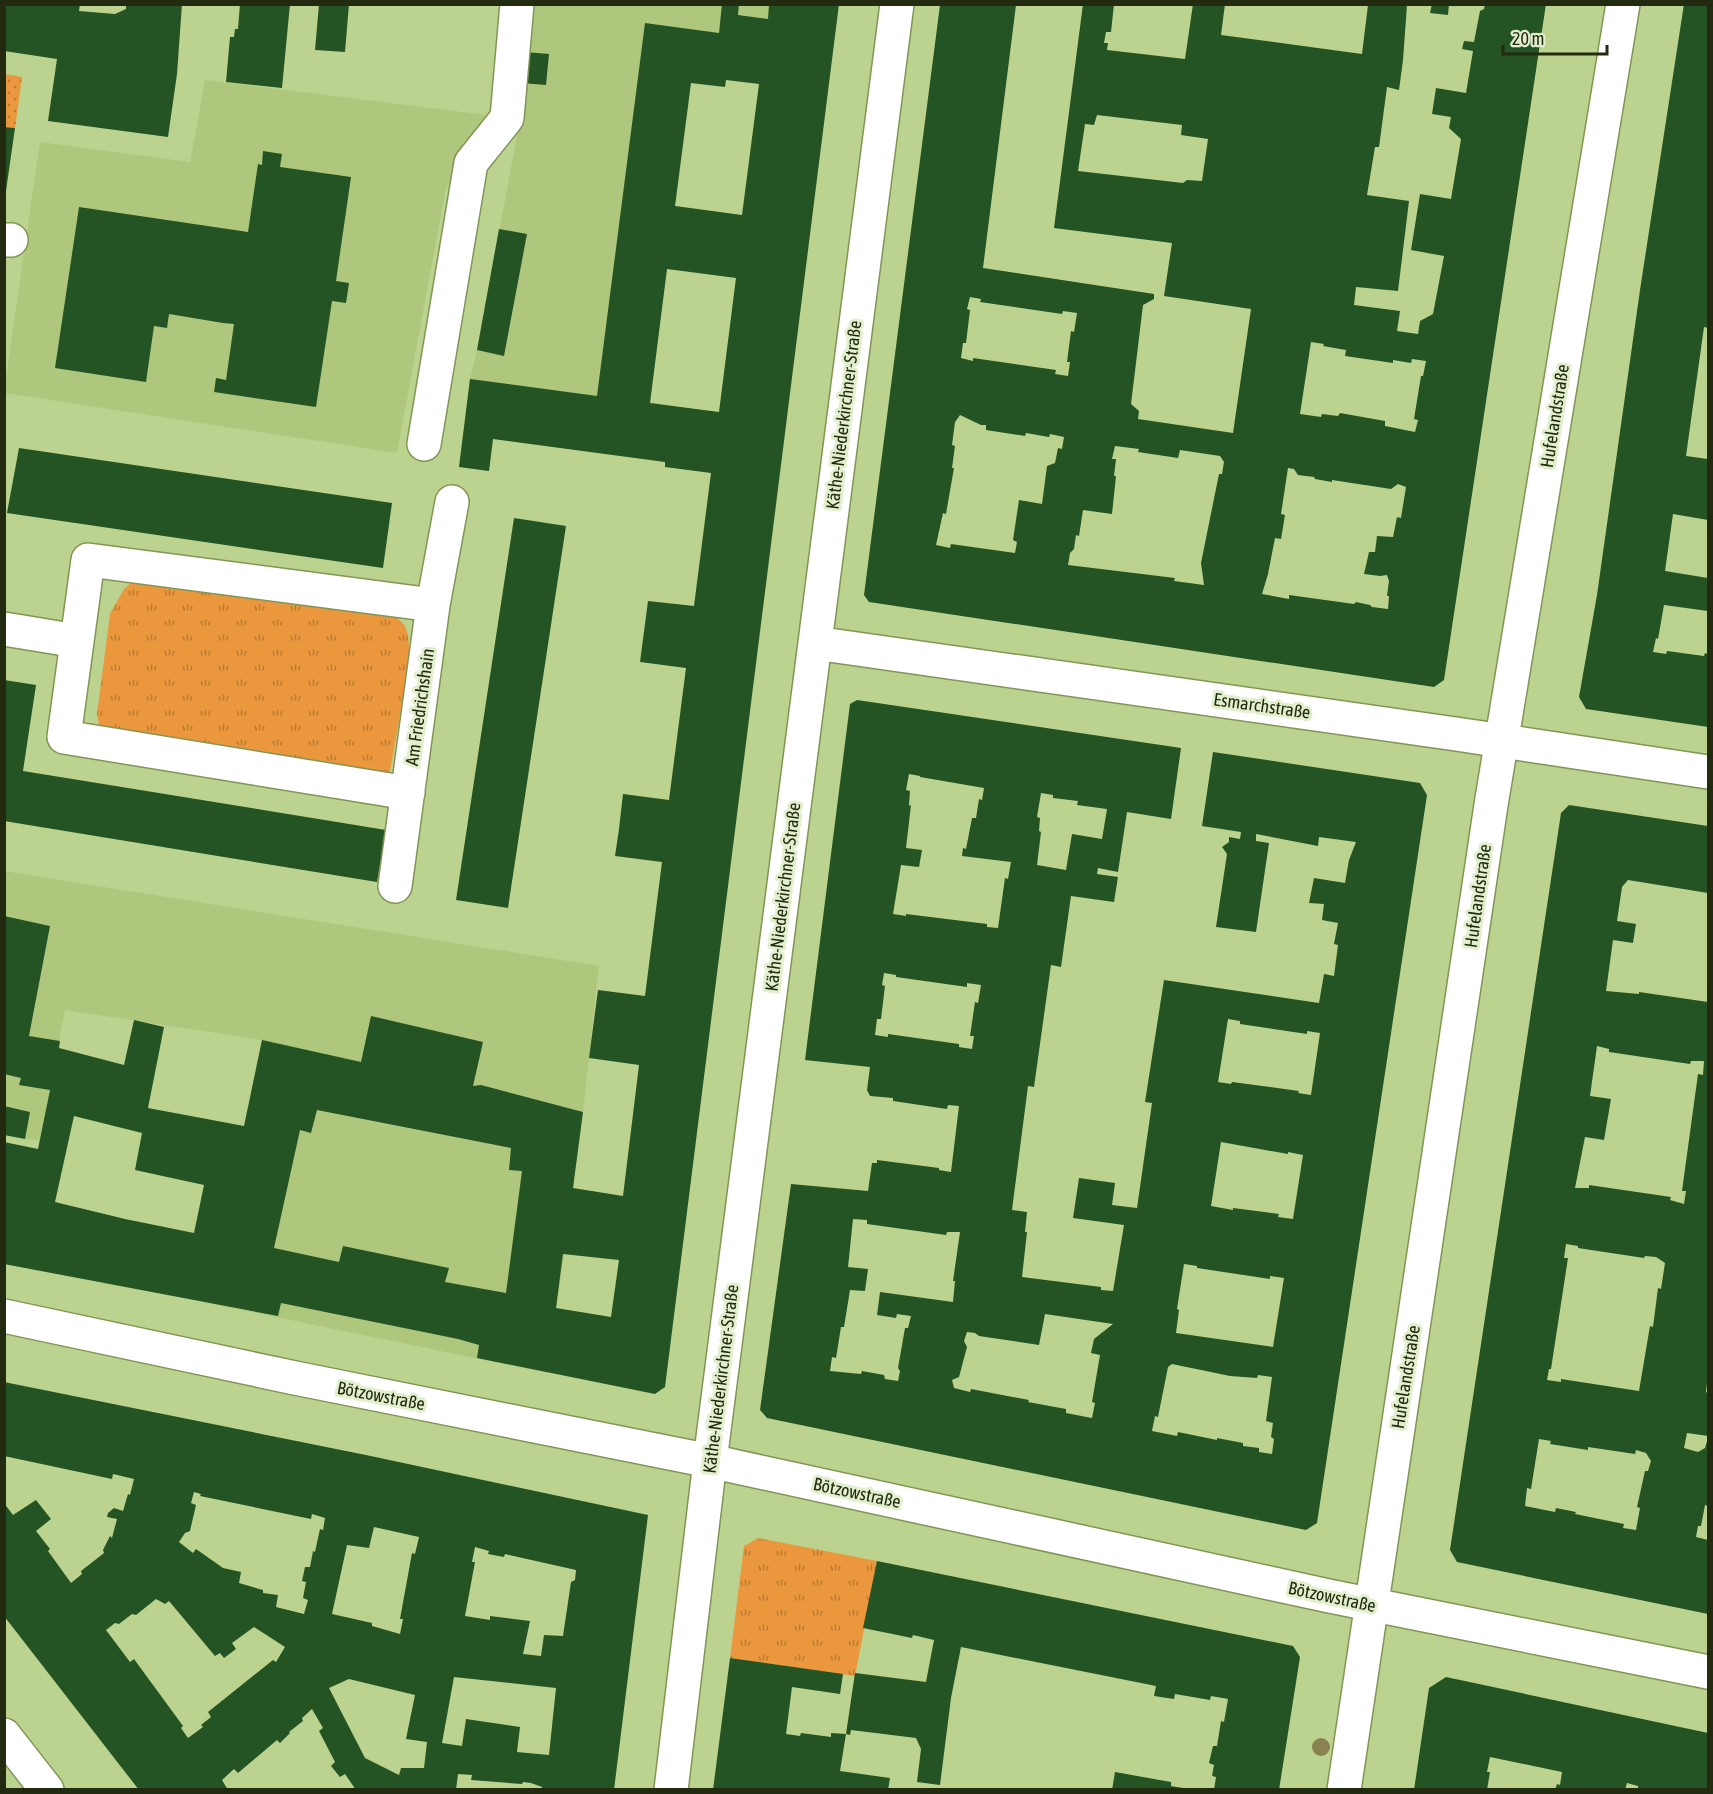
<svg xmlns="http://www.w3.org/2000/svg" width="1713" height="1794" font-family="'Asap Condensed',sans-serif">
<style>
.built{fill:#aec77d}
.grass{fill:url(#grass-tufts)}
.garden{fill:url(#garden-dots)}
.building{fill:#245424;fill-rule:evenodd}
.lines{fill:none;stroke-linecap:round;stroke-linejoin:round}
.minor-casing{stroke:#819656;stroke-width:36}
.minor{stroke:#fff;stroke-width:33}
.tree{fill:#8b8251}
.labels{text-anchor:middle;stroke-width:6;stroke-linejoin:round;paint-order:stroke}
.street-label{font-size:18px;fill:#222a0f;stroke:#e2efcd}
</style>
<defs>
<pattern id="grass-tufts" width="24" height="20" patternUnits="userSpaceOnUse" patternTransform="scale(1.5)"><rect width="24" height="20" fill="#ea973d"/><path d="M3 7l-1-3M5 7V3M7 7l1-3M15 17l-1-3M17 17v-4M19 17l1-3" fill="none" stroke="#bd7b32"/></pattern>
<pattern id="garden-dots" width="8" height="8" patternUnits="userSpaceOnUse" patternTransform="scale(1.5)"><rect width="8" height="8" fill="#ea973d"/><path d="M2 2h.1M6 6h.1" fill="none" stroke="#bd7b32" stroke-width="1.8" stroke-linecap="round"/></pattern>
</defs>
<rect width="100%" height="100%" fill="#bcd390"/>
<path class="built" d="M529 5H722L713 86 691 83 675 206 697 209 689 271 667 269 650 402 673 406 665 462 493 439 489 471 459 467 470 379 477 350 519 125Z
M739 5H769L768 19 738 15Z
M205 80 495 116 446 188 397 453 5 393V384L40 142 190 162Z
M4 871 599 966 583 1112 548 1373 208 1303 262 1040 65 1010 40 1141 5 1135Z"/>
<path class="grass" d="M135 579 392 612 405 626 408 635 410 659 390 771 386 775 104 733 99 725 97 714 110 614 124 589Z
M758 1538 877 1561 855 1676 730 1658 744 1546Z"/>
<path class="garden" d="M4 74 22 77 15 128 5 127Z"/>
<path class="building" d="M4 4H80L79 11 115 14 126 9V4H182L177 74 168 137 48 121 57 59 4 51Z
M240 4H290L282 88 226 82 230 37H234L235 29H238Z
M319 4H349L345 52 315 50Z
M722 4H739L738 15 768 19 769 4H839L665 1387 655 1394 477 1358 479 1345 458 1339 281 1303 278 1316 4 1264V1142L38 1149 50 1090 19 1085 21 1078 4 1074V916L50 926 29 1036 60 1041 59 1048 124 1065 134 1020 164 1027 148 1108 244 1126 262 1040 361 1062 371 1016 483 1042 473 1086 481 1085 583 1112 573 1188 623 1196 639 1065 589 1058 598 990 645 996 662 862 615 856 619 829 623 794 669 800 686 668 640 662 648 601 694 606 711 473 665 467V462L493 439 489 471 459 467 470 379 597 396 645 23 719 33ZM726 80 759 84 742 215 675 206 691 83 725 87ZM667 269 736 278 719 412 650 403ZM317 1110 511 1148 509 1170 522 1171 506 1293 445 1282 449 1268 343 1246 339 1262 274 1248 300 1130 311 1133ZM74 1116 142 1133 135 1170 204 1185 194 1233 125 1219 55 1202ZM563 1254 619 1260 611 1317 556 1308Z
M1083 4H1114L1111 32H1106L1104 43H1108L1107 50 1185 59 1193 4H1225L1221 35 1362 54 1368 5H1407L1403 60 1399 90 1387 87 1379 147H1375L1367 195 1409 201 1398 291 1356 287 1354 305 1400 311 1397 331 1418 334 1420 321 1433 314 1444 256 1411 250 1420 194 1451 199 1461 139 1449 128 1451 117 1432 114 1436 88 1466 93 1473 51 1462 49 1464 41 1474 42 1480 11 1484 9 1485 4H1546L1444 680 1434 687 869 602 864 595 940 5H1016L983 268 1154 294V299L1143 305 1131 404 1139 411 1138 419 1233 433 1251 309 1164 296 1172 243 1054 228ZM1097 115 1182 125 1181 135 1208 139 1202 181 1187 180 1183 183 1078 171 1085 124 1094 125ZM970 297 981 299 980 302 1062 314 1063 311 1077 313 1074 332 1071 331 1067 362H1070L1068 376 1055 374 1056 370 973 358V361L961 358 963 343H966L970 310 967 309ZM1311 342 1324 344 1323 346 1346 350 1345 356 1393 363V360L1411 363 1412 359 1426 361 1423 376H1421L1414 419 1418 420 1415 432 1385 426V421L1340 413 1338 416 1322 414 1321 417 1300 414ZM960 415 981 425H986V430L1025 436 1026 433 1049 437 1050 434 1064 437 1062 449 1058 448 1055 463 1047 466 1042 504 1019 500 1013 540 1017 542 1015 553 951 544 950 548 936 545 943 513 946 514 954 468H952L955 446 952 445 955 422ZM1115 446 1139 449 1138 452 1178 458 1180 450 1220 456 1224 462 1222 474H1219L1201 563 1204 585 1174 581 1175 578 1068 565 1070 553 1074 549 1076 535 1079 536 1083 510 1112 514 1116 476H1114L1116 459H1112ZM1288 468 1294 469 1298 475 1314 477 1315 479 1332 482V480L1391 489 1398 484 1406 487 1401 518 1397 517 1393 537 1377 536 1375 552H1369L1364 574 1380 576 1387 575 1389 581 1387 596H1389L1388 609 1372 607 1370 605 1356 602 1354 604 1289 595V599L1262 594 1268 574 1275 538 1281 539 1285 515 1281 514Z
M1432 4H1449L1448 15 1430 13Z
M1684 4H1708V328L1704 327 1686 456 1708 459V520L1673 514 1665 571 1708 578V611L1664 605 1658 639 1656 638 1653 652 1666 654 1667 651 1704 656 1705 653 1708 654V727L1586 709 1579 697 1597 595 1640 290Z
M525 52 549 54 546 85 522 83Z
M4 127 15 128 6 191H4Z
M263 151 282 154 280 167 351 177 336 281 349 283 346 303 332 301 316 407 214 392 216 378 226 380 234 324 223 323 169 314 167 328 154 326 146 382 55 368 79 207 248 232 258 164 262 165Z
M499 229 527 234 504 356 477 350Z
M19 448 392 503 383 568 7 513Z
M514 518 566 526 508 908 456 900Z
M4 680 36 685 23 771 386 830 377 882 4 821Z
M857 700 1181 748 1171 819 1127 812 1118 872 1098 868 1097 874 1118 877 1114 902 1071 896 1061 967 1051 965 1034 1087 1028 1086 1012 1210 1027 1212 1025 1232H1027L1022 1277 1101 1287V1290L1113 1291 1124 1225 1073 1218 1079 1178 1115 1183 1112 1205 1137 1208 1152 1103 1145 1102 1164 980 1319 1003 1324 974 1334 976 1338 945 1334 944 1338 923 1322 920 1324 904 1309 903 1314 878 1345 883 1349 860 1356 842 1319 837 1318 846 1256 834V841L1269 843 1256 932 1216 927 1227 854 1222 847 1229 842V837L1240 839 1241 832 1202 826 1213 752 1420 783 1427 795 1317 1523 1306 1530 767 1418 760 1410 791 1184 868 1191 872 1163H877V1160L939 1168V1170L951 1172 959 1106 948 1105 947 1109 893 1101V1098L870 1096 867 1090 870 1067 805 1060 850 704ZM909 774 920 776V777L984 788 982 800 979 799 976 818H972L966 849 963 848 962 856 1011 862 1008 879 1005 878 998 928 987 927V924L906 914V916L893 914 901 865 919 867 922 850 906 848 911 805 909 806 910 791 906 790ZM1041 793 1053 795V798L1078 801 1077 805 1107 809 1102 839 1072 834 1066 870 1037 865 1041 832 1039 831 1040 818 1037 817ZM884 973 896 975V977L967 987V983L981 985 978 1003 975 1002 970 1036H974L972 1049 959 1047V1044L888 1034V1037L875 1035 877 1019H881L885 986 882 985ZM1228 1019 1240 1021V1024L1307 1034V1031L1320 1033 1311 1095 1298 1093 1299 1091 1232 1082 1231 1084 1218 1082ZM1221 1142 1288 1154V1152L1303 1155 1293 1219 1278 1217 1279 1214 1233 1208V1210L1211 1206ZM853 1219 867 1220V1224L946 1235 947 1232H960L953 1281H955L953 1302 880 1292 877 1315 896 1318 897 1314 911 1316 908 1328H905L898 1368 900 1371 898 1381 885 1379 884 1375 862 1371 861 1374 830 1371 832 1357 836 1358 841 1327H844L850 1290 865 1291 868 1269 848 1267ZM1184 1264 1197 1266V1268L1270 1279V1276L1284 1278 1273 1347 1176 1333 1179 1310 1177 1309ZM1045 1314 1113 1324 1094 1339 1091 1353 1100 1355 1092 1402 1095 1403 1092 1418 1066 1413V1409L1028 1402 1029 1400 971 1389 970 1392 954 1388 952 1380 959 1377 967 1347 964 1341 967 1332 975 1333 979 1336 1039 1345ZM1172 1364 1230 1376 1257 1378 1258 1375 1272 1377 1266 1421 1273 1423 1271 1437 1274 1439 1272 1454 1259 1452V1448L1243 1446V1443L1217 1438V1440L1178 1432 1177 1436 1152 1431 1155 1416 1158 1417 1168 1367Z
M1569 805 1708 826V893L1628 880 1622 887 1617 921 1636 924 1633 943 1613 940 1606 991 1639 994V992L1708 1002V1377L1706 1391 1708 1396V1436L1687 1433 1684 1448 1698 1452 1705 1448 1708 1438V1506L1705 1505 1701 1526H1698L1696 1537 1708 1540V1614L1457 1562 1450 1550 1561 813ZM1597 1046 1609 1049V1052L1690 1064 1691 1061H1704L1703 1075 1698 1074 1682 1191H1686L1684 1204 1670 1200 1671 1197 1589 1185V1188H1575L1585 1137 1604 1140 1611 1099 1590 1096ZM1566 1244 1578 1246V1248L1644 1258 1645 1256 1656 1257 1665 1263 1661 1289 1658 1288 1653 1327 1650 1326 1639 1391 1561 1379V1382L1547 1380 1549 1369H1551L1568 1258H1564ZM1539 1439 1551 1441 1550 1444 1588 1450V1447L1635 1454 1636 1450 1646 1453 1651 1461 1648 1471H1645L1637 1507 1640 1508 1636 1530 1623 1528 1624 1524 1575 1514 1576 1512 1556 1508 1555 1512 1525 1506 1527 1488 1531 1489Z
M4 1106 30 1112 25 1139 4 1135Z
M4 1382 366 1455 648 1515 614 1790H542V1787L531 1783 523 1782 522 1784 471 1780 472 1775 458 1774 456 1790H356L345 1774 340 1777 331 1766 335 1762 319 1731 323 1728 312 1709 302 1718 303 1721 289 1732 290 1733 280 1743 277 1740 238 1773 234 1769 222 1780 228 1790H139L4 1616V1503L13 1515 36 1500 51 1519 36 1531 50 1549 48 1551 71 1583 82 1574 81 1571 104 1553 103 1550 110 1536 112 1538 117 1519 107 1517 108 1513 114 1508 123 1511 128 1494 130 1495 134 1479 113 1474 112 1479 4 1456ZM194 1492 201 1494 200 1496 311 1519 312 1514 325 1518 323 1530 320 1529 315 1552 313 1551 310 1567H305L302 1581 306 1582 303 1598 308 1600 304 1614 276 1607 278 1595 263 1593V1590L239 1583 241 1572 223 1568 196 1549 193 1553 179 1542 185 1533 190 1531 196 1505 191 1503ZM374 1527 419 1537 415 1554 412 1553 400 1619H403L400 1634 372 1626V1623L332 1614 347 1545 369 1548ZM475 1547 489 1551 488 1554 504 1557 505 1554 576 1570 575 1580 571 1582 563 1636 544 1635 541 1656 523 1654 530 1621 490 1616V1620L465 1616 475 1562H472ZM156 1599 165 1604 169 1601 215 1656 220 1653 224 1658 236 1649 232 1643 254 1627 285 1647 276 1662 273 1660 208 1712 211 1717 201 1725 203 1727 188 1738 181 1728 183 1726 134 1659 130 1662 106 1630 115 1623 119 1624 132 1614 136 1615ZM454 1677 556 1688 549 1755 517 1752 520 1727 466 1719 462 1746 442 1743ZM349 1679 415 1695 406 1739 427 1742 424 1768H401L399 1775 365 1758 329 1688Z
M877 1561 1293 1646 1300 1657 1279 1790H1214L1216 1777 1212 1776 1214 1765 1209 1763 1213 1746H1217L1221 1721 1224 1722 1228 1699 1211 1696 1210 1700 1175 1694 1174 1699 1154 1696 1156 1686 961 1647 951 1698 940 1785 917 1782 921 1749 916 1738 851 1730 850 1735 846 1734 855 1673 926 1682 934 1640 913 1635 912 1638 863 1628Z
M730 1658 843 1674 840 1694 792 1687 786 1734 800 1736 801 1733 831 1737V1733L846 1734 840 1771 890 1778 888 1790H713Z
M1446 1677 1708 1733V1790H1640L1638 1789V1786L1627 1783 1625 1790H1555L1557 1784 1560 1785 1562 1772 1490 1757 1487 1772H1490L1487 1790H1414L1429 1688Z
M1115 1772 1171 1782V1786L1183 1788V1790H1112Z"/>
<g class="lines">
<g class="minor-casing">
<path id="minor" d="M4 240H11
M424 444 471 163 507 118 517 4
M4 629 77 641
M815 643 1456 734 1708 772
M408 793 64 737 88 560 433 605
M395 886 433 605 452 502
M4 1316 295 1378 710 1461 1329 1596 1708 1672
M4 1735 47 1790
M671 1790 710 1461 897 4
M1344 1790 1491 805 1623 4"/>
</g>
<use href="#minor" class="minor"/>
</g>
<circle class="tree" cx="1321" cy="1747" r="9"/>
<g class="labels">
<g class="street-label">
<text transform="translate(844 415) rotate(-83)" y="6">Käthe-Niederkirchner-Straße</text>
<text transform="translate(1555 416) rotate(-81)" y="6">Hufelandstraße</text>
<text transform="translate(1262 706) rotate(8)" y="6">Esmarchstraße</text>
<text transform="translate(420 707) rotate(-82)" y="6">Am Friedrichshain</text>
<text transform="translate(1478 896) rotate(-82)" y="6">Hufelandstraße</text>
<text transform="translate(783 897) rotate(-83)" y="6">Käthe-Niederkirchner-Straße</text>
<text transform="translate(1406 1377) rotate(-81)" y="6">Hufelandstraße</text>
<text transform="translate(721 1379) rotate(-83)" y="6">Käthe-Niederkirchner-Straße</text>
<text transform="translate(381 1396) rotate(11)" y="6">Bötzowstraße</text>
<text transform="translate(857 1493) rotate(12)" y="6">Bötzowstraße</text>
<text transform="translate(1332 1597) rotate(12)" y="6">Bötzowstraße</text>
</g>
</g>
<rect width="1713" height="1794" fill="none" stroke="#222a0f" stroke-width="12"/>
<path d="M1503 45v9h104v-9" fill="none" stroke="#222a0f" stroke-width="3"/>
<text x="1512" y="45" font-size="18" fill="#222a0f" stroke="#e2efcd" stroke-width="4.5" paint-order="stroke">20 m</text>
</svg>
